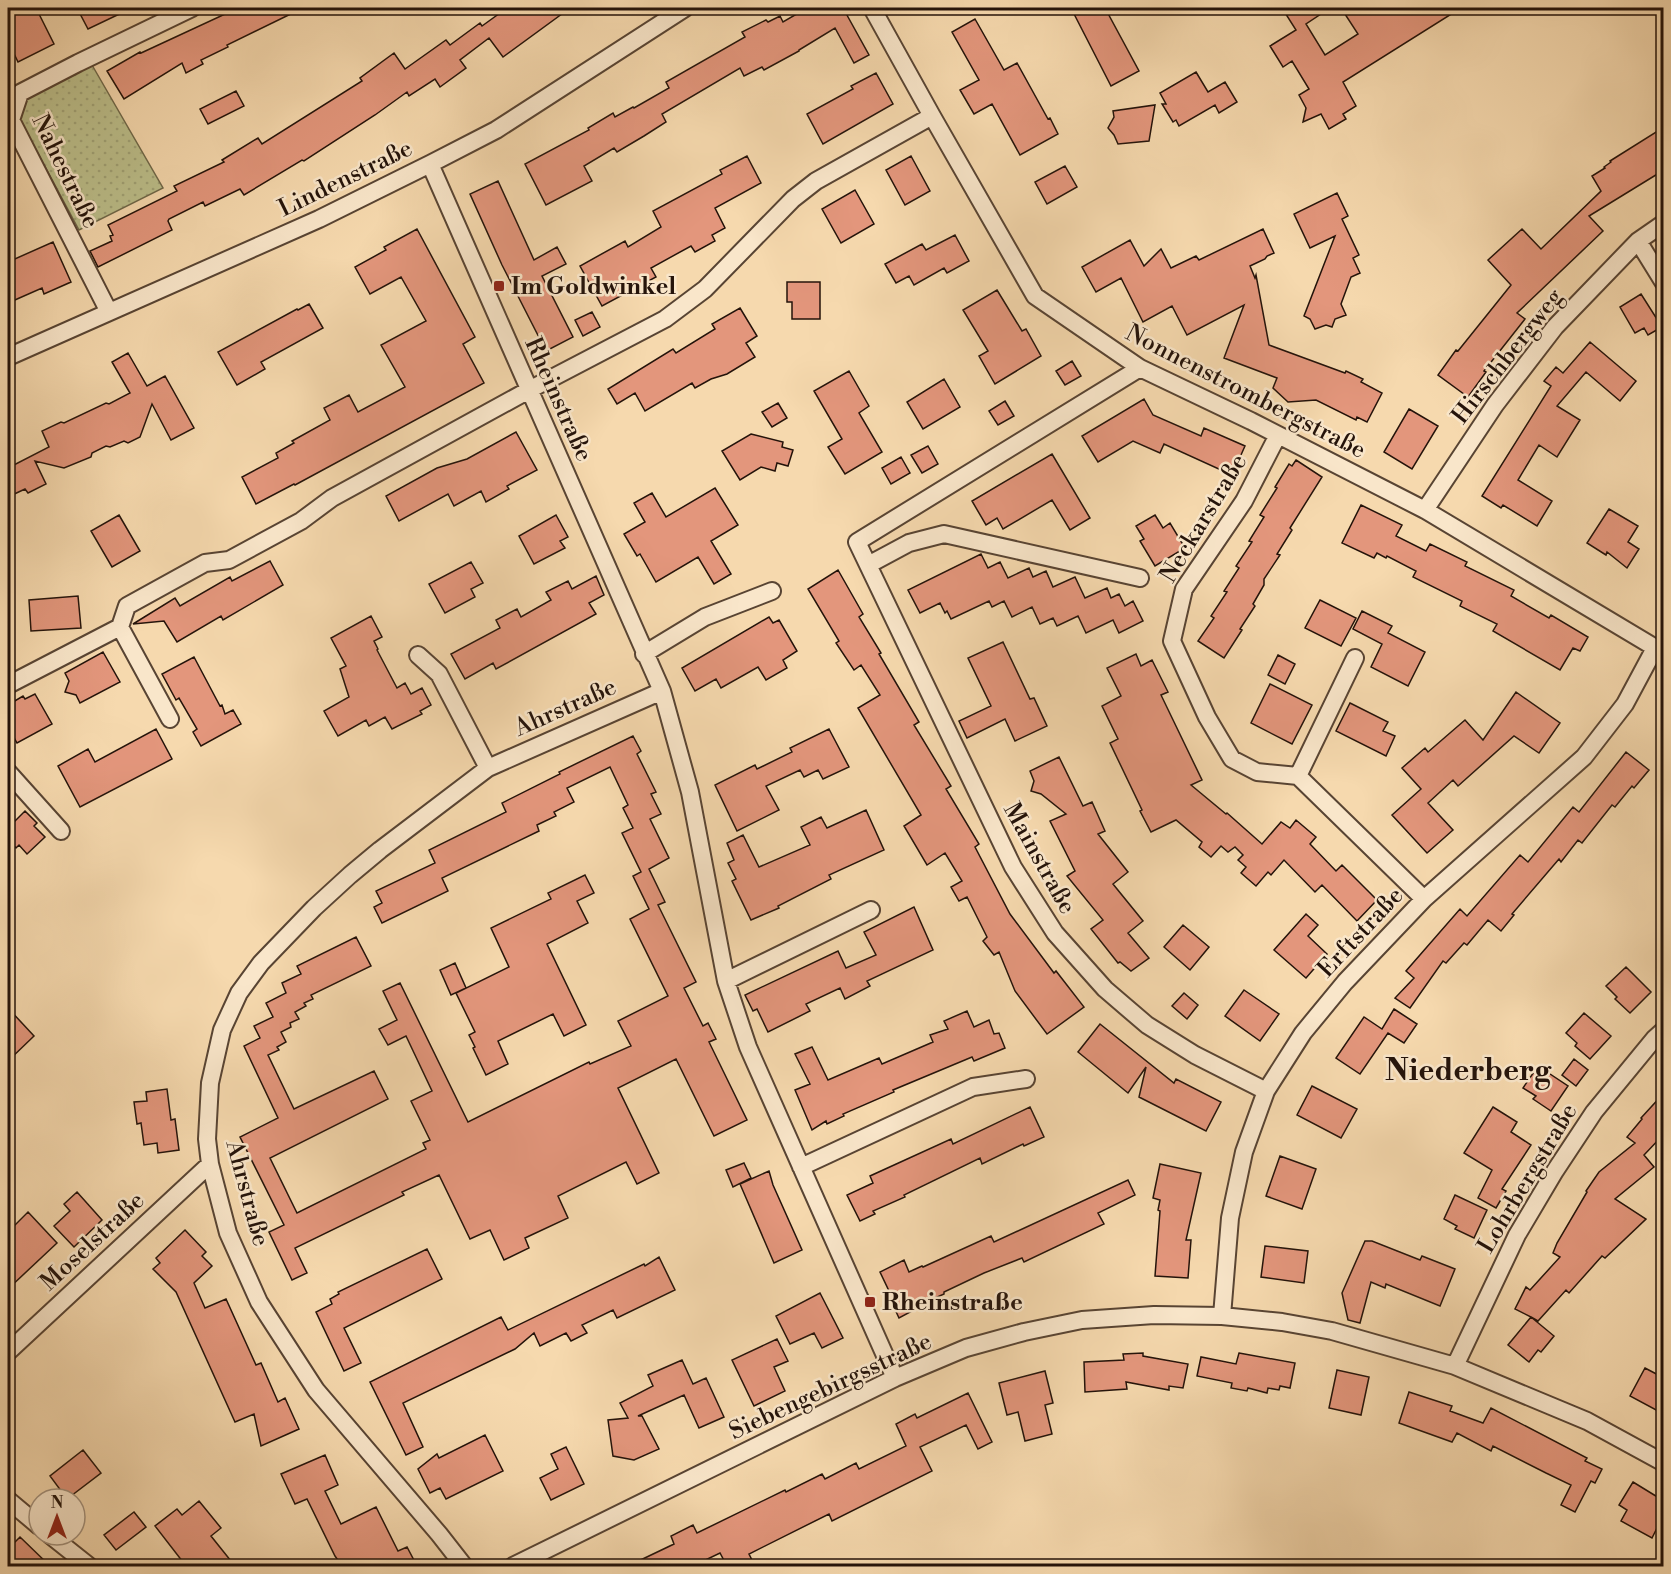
<svg xmlns="http://www.w3.org/2000/svg" width="1671" height="1574" font-family="'Libre Bodoni',serif">
<style>
.grass{fill:url(#grass-dots);stroke:#70694a;stroke-width:1.5}
.building{fill:#e3967c;stroke:#24130a;stroke-width:1.5}
.lines{fill:none;stroke-linecap:round;stroke-linejoin:round}
.street-casing{stroke:#584433;stroke-width:20}
.street{stroke:#f9e6ca;stroke-width:16}
.poi-dot{fill:#8f2418;stroke:#f9e6ca;stroke-width:2}
.labels{text-anchor:middle;stroke-width:5;stroke-linejoin:round;paint-order:stroke}
.street-label{font-size:24px;fill:#24130a;stroke:#f9e6ca}
.poi-label{font-size:24px;font-weight:bold;fill:#24130a;stroke:#f9e6ca;text-anchor:start}
.district-label{font-size:30px;font-weight:bold;fill:#24130a;stroke:#f9e6ca}
</style>
<defs>
<pattern id="grass-dots" width="8" height="8" patternUnits="userSpaceOnUse" patternTransform="scale(1.5)"><rect width="8" height="8" fill="#bcbf8b"/><path d="M2 2h.1M6 6h.1" fill="none" stroke="#a1a377" stroke-width="1.8" stroke-linecap="round"/></pattern>
</defs>
<rect width="100%" height="100%" fill="#f6d9ae"/>
<filter id="stains"><feTurbulence type="fractalNoise" baseFrequency=".00333" numOctaves="4"/><feColorMatrix values="0 0 0 0 .2 0 0 0 0 .09 0 0 0 0 .02 0 0 0 .5 -.17"/></filter>
<radialGradient id="worn" r=".72"><stop offset=".6" stop-color="#630" stop-opacity="0"/><stop offset="1" stop-color="#630" stop-opacity=".3"/></radialGradient>
<path class="grass" d="M92 65 163 188 79 230 19 118 26 96Z"/>
<path class="building" d="M8 8H36L54 44 18 62 8 41Z
M77 8H132L88 29Z
M238 8H303L227 45 228 47 201 60 203 64 186 73 182 63 124 99 107 71 140 52 141 53Z
M507 8H570L503 57 489 38 460 60 466 68 440 87 435 79 409 96 407 92 375 115 304 161 302 160 244 195 240 189 205 206 203 202 169 219 168 221 172 230 98 267 90 251 112 241 110 236 113 235 108 225 177 191 174 186 224 162 222 160 258 138 262 144 362 81 360 78 394 53 405 69 446 40 450 45 480 23 482 26Z
M807 8H843L869 55 854 63 835 28 799 50V51L764 70 762 67 744 76 740 68 662 114 666 122 644 136 617 152 614 148 584 166 592 181 546 205 525 164 589 130 588 128 613 113 615 117 633 107 634 108 669 88 666 82 745 37 742 32 766 20 768 22 780 16 783 22Z
M1071 8H1105L1139 71 1111 86Z
M1282 8H1330L1306 24 1325 55 1358 34 1341 8H1461L1343 82 1356 106 1343 114 1346 119 1329 129 1321 114 1303 122 1306 108 1299 95 1309 89 1292 61 1283 67 1270 46 1296 30Z
M975 19 1004 70 1017 63 1048 119 1050 118 1058 134 1020 155 992 104 974 114 960 90 979 80 952 32Z
M1196 72 1208 92 1225 82 1237 102 1219 113 1215 105 1179 126 1176 120 1173 122 1162 104H1166L1160 93Z
M876 73 893 104 823 144 807 114 853 89 851 86Z
M236 91 244 106 208 124 200 109Z
M1155 105 1149 141 1118 144 1114 135 1108 128 1114 117 1113 111Z
M1664 127V170L1589 216 1603 231 1517 313 1525 319 1484 371 1486 372 1468 397 1438 375 1456 350 1458 351 1511 285 1488 260 1522 229 1541 249 1601 191 1592 176 1605 168 1604 167 1611 162 1610 161Z
M747 156 761 183 715 208 725 228 712 235 715 241 695 252 691 246 651 268 656 277 602 306 580 266 625 241 628 247 661 227 653 211 722 174 720 170Z
M911 156 930 191 905 205 886 170Z
M1065 166 1077 187 1047 204 1035 182Z
M498 181 534 260 557 247 566 264 542 276 573 337 546 351 502 265 470 194Z
M855 190 874 224 841 243 822 209Z
M1337 193 1348 216 1342 219 1359 255 1353 258 1360 273 1351 277 1341 304 1346 315 1335 319 1332 327 1326 325 1315 329 1310 319 1304 316 1335 236 1310 248 1294 214Z
M417 229 475 337 463 344 484 383 295 485 294 484 256 504 242 477 278 458 276 453 294 443 292 441 330 420 324 408 349 395 358 412 405 387 381 345 426 321 401 277 370 294 355 267 386 250 384 247Z
M1263 229 1274 253 1267 256 1265 259 1250 266 1255 278 1256 275 1269 345 1345 373 1346 371 1363 379 1361 382 1382 393 1367 422 1357 417 1356 420 1316 400 1288 402 1273 388 1277 378 1224 358 1244 305 1187 335 1172 306 1143 322 1121 278 1096 292 1082 267 1130 240 1144 266 1161 249 1171 268 1196 256 1199 260Z
M955 235 969 261 947 273 944 268 914 285 909 276 896 283 885 264 922 244 926 250Z
M53 242 71 282 44 294 42 288 8 303V262Z
M787 282H820V319H792V302H787Z
M997 290 1022 331 1026 329 1041 356 995 384 979 356 988 351 963 310Z
M1641 294 1662 327 1648 335 1644 328 1635 333 1620 307Z
M309 304 323 328 261 362 265 369 237 385 218 352 297 309 298 310Z
M740 308 757 336 746 343 755 357 727 374 711 379 695 388 692 383 645 411 635 393 617 404 608 389 673 349 676 353 715 329 712 324Z
M592 312 600 327 583 336 575 320Z
M1590 342 1636 381 1620 401 1586 372 1557 406 1580 420 1557 457 1539 445 1518 480 1552 501 1537 526 1503 505 1501 508 1482 496 1551 386 1544 381 1556 367 1563 373Z
M128 353 147 386 165 376 194 428 171 440 152 404 140 437 128 443 124 441 110 447 106 446 92 453 91 457 64 468 35 461 46 484 28 493 25 489 8 497V468L49 447 42 431 61 422 64 423 106 403 109 404 130 393 112 362Z
M1072 361 1081 376 1065 385 1056 371Z
M849 371 869 406 859 413 882 452 845 474 828 447 842 439 814 391Z
M944 379 960 407 923 429 907 402Z
M1144 399 1153 415 1201 436 1204 428 1245 446 1232 475 1164 444 1160 453 1133 441 1098 462 1082 436Z
M1005 401 1014 416 998 425 989 411Z
M778 403 787 418 772 427 762 412Z
M1409 409 1438 426 1412 469 1384 452Z
M516 432 537 470 507 486 509 489 486 502 481 491 454 506 448 494 399 521 386 496 437 468 467 459Z
M751 434 783 442 782 447 793 450 788 466 777 463 775 471 761 467 740 480 722 451Z
M928 446 938 464 922 473 911 455Z
M1052 454 1090 518 1070 530 1052 500 1003 529 997 518 986 525 972 501Z
M901 457 910 473 891 484 882 468Z
M1296 460 1322 477 1290 528 1292 530 1277 554 1280 555 1264 579V585L1253 604 1255 606 1240 629 1242 630 1224 658 1198 641 1214 618 1211 616 1227 592 1224 591 1239 568 1236 566 1252 542 1249 541 1264 517 1260 515 1277 488 1275 487 1289 464 1292 466Z
M715 488 738 525 711 541 731 574 714 584 698 557 656 582 640 554 637 556 624 534 645 522 634 503 652 493 666 517Z
M1361 505 1402 525 1396 536 1426 551 1430 544 1467 562 1465 566 1514 590 1511 596 1549 618 1551 615 1588 637 1580 651 1573 648 1560 670 1493 631 1497 624 1460 606 1462 601 1413 577 1416 571 1387 556 1386 558 1377 553 1374 558 1342 543Z
M1609 509 1638 526 1628 542 1639 549 1627 568 1607 552 1606 555 1587 543Z
M119 515 140 551 112 567 91 531Z
M556 515 568 537 560 541 565 548 534 564 519 536Z
M1155 515 1163 528 1170 523 1185 548 1155 566 1140 541 1144 539 1136 526Z
M981 554 988 568 1000 562 1008 578 1029 568 1033 577 1046 571 1053 587 1075 577 1085 598 1107 588 1111 598 1119 594 1125 606 1133 601 1143 621 1119 633 1113 620 1086 633 1078 616 1057 626 1053 618 1040 624 1032 607 1012 617 1004 601 992 607 989 601 951 619 947 611 945 613 940 603 920 613 908 590Z
M270 561 283 585 223 620 221 616 177 642 164 621 133 624 175 598 180 606 230 577 232 581Z
M471 562 483 583 471 589 475 597 445 613 429 584Z
M838 570 863 614 859 617 881 653 879 654 919 722 914 725 951 786 946 789 979 844 975 847 1010 914 1054 973 1056 971 1084 1007 1047 1034 1015 991 999 952 994 955 983 941 987 937 967 897 959 901 951 887 962 881 945 853 927 865 904 826 921 815 858 708 880 695 861 665 854 670 836 643 839 641 808 589Z
M596 576 604 595 589 603 596 614 496 669 493 663 465 679 451 654 500 628 496 620 517 609 521 617 551 600 546 592 568 581 572 589Z
M78 596 81 628 31 631 29 600Z
M1320 600 1356 618 1341 646 1305 628Z
M1362 611 1392 626 1388 633 1425 652 1408 686 1371 667 1382 644 1353 629Z
M371 616 382 637 374 641 378 649 377 650 397 688 405 683 411 694 422 688 431 705 420 711 422 714 392 729 385 717 369 726 366 720 338 736 324 711 349 697 340 669 346 666 331 638Z
M769 617 773 623 779 620 797 651 783 660 787 668 766 680 758 667 721 688 716 679 695 691 682 668Z
M1003 642 1030 699 1034 698 1047 726 1015 741 1005 719 967 738 959 721 991 706 968 658Z
M103 652 120 682 80 703 76 695 65 692 69 681 65 673Z
M1136 654 1141 666 1152 660 1168 692 1161 695 1202 780 1191 785 1226 814 1227 813 1262 844 1281 822 1290 828 1296 820 1316 837 1310 844 1336 871 1342 865 1377 900 1357 921 1322 885 1315 892 1284 860 1271 875 1268 872 1256 886 1241 873 1246 867 1238 860 1243 855 1235 847 1228 852 1221 846 1211 857 1199 847 1202 842 1176 820 1151 832 1140 811 1142 810 1110 743 1118 739 1102 706 1121 696 1107 668Z
M1278 655 1295 664 1285 684 1268 675Z
M194 657 220 706 222 705 225 714 233 710 241 724 201 746 193 732 197 729 179 698 176 700 162 674Z
M1270 684 1312 705 1292 744 1251 723Z
M1516 692 1560 723 1539 753 1514 736 1458 786 1453 780 1428 803 1453 830 1427 853 1392 815 1421 789 1402 768 1425 748 1428 752 1465 720 1483 740Z
M35 694 52 724 17 743 12 734 8 736V705L23 696 25 699Z
M1350 703 1388 722 1383 731 1395 736 1386 756 1336 731Z
M156 729 172 759 80 807 58 766 88 749 95 762Z
M829 729 849 767 823 779 818 770 804 777 800 770 766 786 779 810 737 831 715 785 755 765 757 769 792 752 790 748Z
M633 736 641 751 637 754 656 792 651 794 661 814 650 819 669 858 649 869 665 902 658 905 696 982 684 988 703 1026 708 1023 716 1039 709 1042 747 1120 714 1136 676 1059 618 1088 659 1173 637 1184 626 1162 558 1196 568 1218 525 1238 529 1248 504 1260 490 1230 470 1239 439 1175 402 1192 404 1195 295 1248 307 1273 292 1280 269 1232 284 1225 240 1137 278 1118 244 1046 260 1038 254 1026 273 1017 266 1003 286 993 282 983 301 974 297 966 356 937 371 966 311 995 313 999 304 1003 306 1006 295 1012 299 1019 290 1023 291 1027 281 1032 286 1042 277 1047 279 1050 268 1055 294 1109 374 1071 388 1099 270 1158 297 1213 426 1149 423 1143 430 1140 411 1101 432 1091 406 1036 388 1045 379 1029 397 1020 383 991 400 983 468 1122 589 1062 590 1064 631 1046 618 1021 668 996 630 919 649 909 633 876 641 872 622 833 633 828 623 808 628 805 610 767 567 788 574 802 554 812 556 816 537 825 539 831 442 878 448 891 382 923 374 907 382 903 376 891 435 863 429 850 506 812 502 803 560 774 559 772Z
M1626 752 1649 770 1634 788 1632 786 1615 807 1612 805 1582 843 1578 840 1561 862 1559 859 1512 914 1514 915 1501 931 1488 920 1467 945 1464 943 1446 963 1443 961 1410 1008 1395 998 1414 978 1406 971 1460 909 1467 916 1520 855 1528 862 1573 807 1579 812Z
M1059 757 1083 806 1092 802 1105 831 1098 834 1128 872 1113 884 1143 921 1128 933 1149 958 1131 971 1120 962 1118 963 1091 929 1103 920 1067 876 1075 871 1050 821 1066 814 1041 794 1031 791 1034 781 1030 771Z
M866 810 884 850 829 875 831 879 778 906 779 908 751 920 732 881 736 879 728 863 734 860 727 843 743 835 759 867 810 845 801 827 821 817 827 828Z
M25 811 37 823 34 826 45 837 27 854 19 845 16 848 8 839V828Z
M585 875 594 893 577 901 588 923 547 944 586 1025 564 1036 553 1014 498 1041 508 1064 486 1075 473 1048 475 1047 469 1035 475 1032 456 993 509 967 491 928 551 899 548 893Z
M914 907 933 950 867 981 870 986 845 999 840 988 806 1004 810 1011 768 1032 757 1009 753 1011 745 995 838 951 846 968 876 955 864 932Z
M1306 914 1318 925 1308 936 1327 954 1306 978 1274 950Z
M1183 925 1209 947 1190 970 1164 947Z
M455 963 466 988 451 995 440 970Z
M1626 967 1651 992 1630 1013 1615 999 1617 997 1606 986Z
M1244 990 1279 1014 1260 1041 1225 1016Z
M1184 993 1198 1005 1187 1019 1172 1006Z
M8 1008 34 1036 8 1061Z
M1394 1009 1417 1024 1404 1043 1388 1033 1360 1074 1336 1058 1364 1017 1382 1029Z
M967 1011 974 1027 989 1020 994 1034 999 1033 1005 1048 974 1061 972 1057 893 1090 894 1092 843 1114 844 1116 827 1124 826 1121 812 1130 795 1090 810 1084 795 1054 812 1047 828 1080 879 1058 882 1064 933 1042 930 1035 948 1029 944 1021Z
M1584 1013 1611 1036 1590 1059 1575 1046 1577 1043 1566 1033Z
M1100 1024 1174 1083 1176 1079 1221 1102 1206 1131 1139 1097 1146 1067 1128 1093 1078 1052Z
M1574 1059 1588 1070 1576 1086 1562 1075Z
M1538 1066 1568 1086 1551 1111 1533 1099 1536 1096 1523 1088Z
M1312 1086 1357 1109 1341 1138 1297 1115Z
M167 1089 171 1120 175 1119 179 1150 158 1153 157 1143 144 1145 141 1123 137 1124 134 1102 147 1101 146 1092Z
M1664 1093V1134L1644 1155 1654 1167 1615 1199 1646 1219 1605 1258 1602 1256 1569 1293 1566 1290 1538 1321 1531 1317 1554 1336 1541 1352 1538 1350 1529 1362 1508 1345 1531 1317 1515 1309 1526 1287 1530 1290 1560 1257 1553 1253 1557 1243 1587 1192 1586 1191 1599 1172 1635 1143 1627 1137 1642 1119 1641 1118Z
M1030 1107 1044 1137 1024 1146 1023 1144 982 1164 980 1158 904 1195 905 1197 873 1211 875 1214 860 1221 847 1195 873 1183 870 1176 951 1139 953 1144Z
M1493 1107 1517 1122 1511 1132 1531 1145 1502 1189 1506 1191 1496 1208 1478 1198 1492 1170 1464 1153Z
M1280 1156 1316 1169 1302 1209 1266 1196Z
M744 1163 751 1178 733 1187 726 1170Z
M1160 1164 1201 1173 1186 1240H1191L1188 1278 1155 1276 1160 1211 1158 1210 1160 1200 1153 1198Z
M769 1171 773 1185 802 1250 774 1263 740 1184Z
M1128 1180 1135 1195 1098 1213 1104 1224 1024 1262 1022 1258 984 1273 944 1292V1294L913 1308 914 1310 899 1318 887 1292 889 1291 880 1272 904 1260 909 1272 922 1266 923 1267 991 1236 994 1242Z
M77 1192 102 1220 74 1247 54 1226 70 1211 64 1204Z
M1455 1195 1487 1210 1474 1238 1455 1229 1457 1226 1444 1219Z
M28 1212 57 1243 8 1289V1232Z
M185 1230 206 1252 202 1256 212 1266 194 1283 205 1308 226 1299 256 1365 261 1363 278 1402 285 1398 299 1429 261 1446 254 1414 235 1422 176 1292 153 1269 160 1263 156 1258Z
M1365 1241H1372L1420 1260 1422 1256 1455 1269 1440 1306 1386 1284 1385 1288 1371 1282 1360 1323 1348 1320 1342 1293Z
M1265 1246 1308 1251 1304 1283 1261 1277Z
M427 1249 442 1279 344 1328 361 1363 344 1371 316 1312 332 1304 330 1299 339 1294 338 1292Z
M659 1257 675 1290 617 1318 613 1310 582 1325 587 1333 571 1341 566 1333 540 1346 534 1333 515 1349 403 1403 423 1447 406 1455 370 1382 501 1317 508 1330 644 1264 645 1266Z
M820 1293 843 1338 822 1348 814 1333 790 1344 776 1316Z
M777 1339 788 1361 774 1367 785 1391 754 1406 732 1360Z
M1143 1353V1356L1188 1364 1183 1388 1169 1386V1390L1126 1382 1127 1389 1085 1392 1084 1362 1124 1360 1123 1354Z
M1239 1353 1295 1363 1290 1388 1280 1386 1279 1390 1268 1388 1267 1393 1248 1388 1247 1391 1231 1388 1232 1383 1197 1376 1201 1357 1236 1364Z
M682 1360 693 1384 706 1378 724 1417 699 1428 684 1395 638 1416H642L659 1449 634 1460 613 1456 608 1420 628 1418 620 1403 653 1386 648 1375Z
M1645 1368 1664 1378V1400L1658 1411 1630 1396Z
M1337 1370 1369 1377 1361 1415 1329 1408Z
M1045 1371 1053 1403 1045 1405 1052 1434 1025 1441 1018 1412 1007 1415 999 1383Z
M1409 1392 1452 1406 1450 1411 1483 1423 1491 1408 1587 1458 1585 1461 1602 1469 1595 1483 1591 1481 1575 1512 1561 1505 1571 1485 1546 1473 1493 1446 1491 1451 1457 1433 1452 1442 1399 1423Z
M968 1393 992 1442 978 1449 966 1425 920 1447 932 1471 832 1521 829 1514 749 1554 755 1566H727L720 1553 693 1566H628L674 1544 671 1536 693 1525 697 1533 785 1490 786 1492 822 1474 825 1479 856 1463 859 1469 906 1446 896 1424 915 1414 917 1418Z
M485 1435 503 1471 446 1499 440 1488 430 1493 418 1469 437 1454 439 1458Z
M566 1447 584 1484 551 1500 540 1478 558 1469 551 1454Z
M83 1450 101 1473 67 1499 50 1476Z
M325 1455 338 1485 325 1491 341 1524 376 1507 398 1551 407 1547 417 1566H342L335 1556 307 1499 295 1504 281 1474Z
M1633 1482 1664 1501V1532L1657 1528 1652 1538 1621 1521 1627 1510 1619 1505Z
M199 1501 221 1528 211 1536 235 1566H186L155 1526 177 1509 182 1515Z
M134 1512 146 1527 116 1550 104 1535Z
M20 1537 50 1566H8V1549Z"/>
<g class="lines">
<g class="street-casing">
<path id="street" d="M872 8 932 116 1035 296 1140 368 1251 421 1425 510 1664 653
M430 164 662 691 690 792 726 981 748 1047 895 1378
M1638 241 1664 283
M109 312 11 120 20 93 78 63 192 8
M8 357 319 219 430 164 496 130 685 8
M1140 368 857 542 1013 867 1055 933 1105 989 1147 1025 1195 1055 1266 1091
M1278 435 1244 501 1184 589 1172 641 1207 717 1232 759 1257 772 1298 776 1424 899
M1425 510 1495 405 1555 327 1638 241 1664 223
M868 565 909 543 944 534 1140 578
M120 627 170 719
M644 654 705 617 772 591
M418 655 439 674 488 768
M8 685 120 627 127 606 205 563 229 560 301 521 332 498 529 390 665 319 705 289 793 199 816 181 932 116
M8 772 61 831
M1298 776 1355 658
M726 981 871 910
M801 1167 973 1087 1026 1079
M1222 1316 1230 1218 1244 1152 1266 1091 1303 1033 1345 982 1424 899 1584 757 1625 704 1655 648
M8 1352 210 1164
M1455 1366 1517 1235 1555 1171 1594 1112 1654 1039 1664 1030
M8 1500 39 1526
M50 1535 89 1566
M464 1566 439 1534 316 1390 259 1302 228 1233 210 1164 207 1139 210 1083 222 1030 239 993 261 963 314 908 350 875 380 850 488 768 662 691
M513 1566 895 1378 966 1348 1024 1332 1082 1320 1154 1315 1222 1316 1282 1322 1332 1331 1455 1366 1587 1421 1664 1463"/>
</g>
<use href="#street" class="street"/>
</g>
<g class="poi-dot">
<rect x="493" y="280" width="12" height="12" rx="3"/>
<rect x="864" y="1296" width="12" height="12" rx="3"/>
</g>
<g class="labels">
<g class="street-label">
<text transform="translate(66 171) rotate(64)" y="8">Nahestraße</text>
<text transform="translate(345 178) rotate(-26)" y="8">Lindenstraße</text>
<text transform="translate(1507 356) rotate(-52)" y="8">Hirschbergweg</text>
<text transform="translate(1246 391) rotate(27)" y="8">Nonnenstrombergstraße</text>
<text transform="translate(559 399) rotate(66)" y="8">Rheinstraße</text>
<text transform="translate(1203 518) rotate(-59)" y="8">Neckarstraße</text>
<text transform="translate(565 707) rotate(-24)" y="8">Ahrstraße</text>
<text transform="translate(1040 858) rotate(61)" y="8">Mainstraße</text>
<text transform="translate(1360 932) rotate(-47)" y="8">Erftstraße</text>
<text transform="translate(1527 1178) rotate(-59)" y="8">Lohrbergstraße</text>
<text transform="translate(248 1193) rotate(75)" y="8">Ahrstraße</text>
<text transform="translate(92 1241) rotate(-43)" y="8">Moselstraße</text>
<text transform="translate(830 1386) rotate(-25)" y="8">Siebengebirgsstraße</text>
</g>
<g class="poi-label">
<text x="511" y="294">Im Goldwinkel</text>
<text x="882" y="1310">Rheinstraße</text>
</g>
<g class="district-label">
<text x="1468" y="1080">Niederberg</text>
</g>
</g>
<rect width="1671" height="1574" fill="none" stroke="#f6d9ae" stroke-width="30"/>
<rect x="9" y="9" width="1653" height="1556" fill="none" stroke="#24130a" stroke-width="3"/>
<rect x="15" y="15" width="1641" height="1544" fill="none" stroke="#24130a" stroke-width="1.5"/>
<g transform="translate(57 1517)"><circle r="28" fill="#f9e6ca" stroke="#a4927d" stroke-width="1.5"/>
<path d="M0-4.5L10 22L0 15L-10 22Z" fill="#8f2418"/>
<text y="-9" font-size="16" font-weight="bold" text-anchor="middle" fill="#24130a">N</text>
</g>
<rect width="100%" height="100%" filter="url(#stains)"/>
<rect width="100%" height="100%" fill="url(#worn)"/>
</svg>
